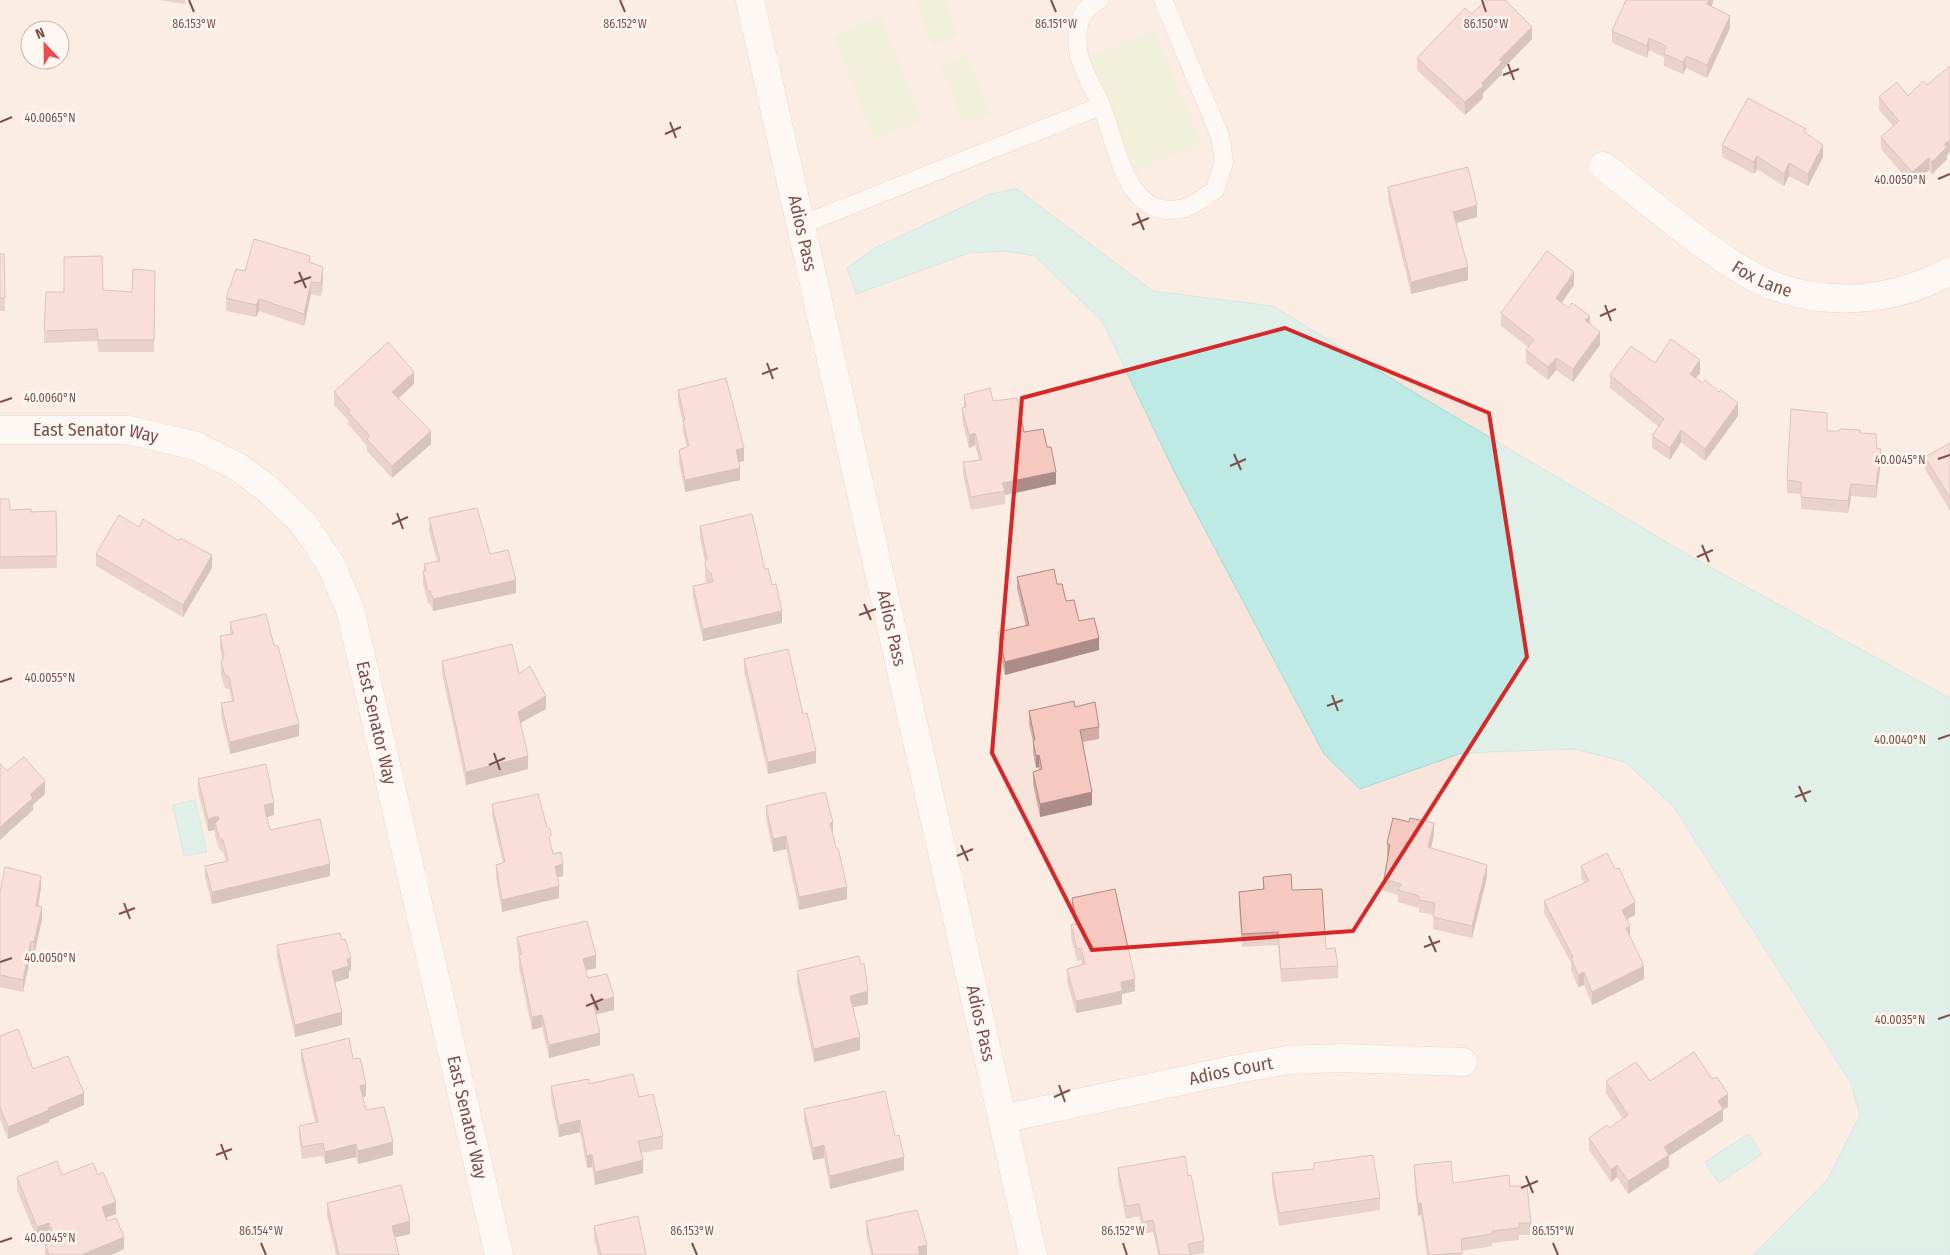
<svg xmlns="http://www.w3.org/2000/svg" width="1950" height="1255" font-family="'Fira Sans Condensed',sans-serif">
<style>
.residential{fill:#f8e4db;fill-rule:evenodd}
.green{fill:#e0edc7}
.water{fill:#bdeae5;stroke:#a2dcd7}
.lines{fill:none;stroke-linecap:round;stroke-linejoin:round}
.lane-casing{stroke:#d4b8b1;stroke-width:19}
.street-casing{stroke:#d4b8b1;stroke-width:29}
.lane{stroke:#fff;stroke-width:18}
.street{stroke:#fff;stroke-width:28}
.wall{fill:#d3aca5}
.shaded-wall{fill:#ac8c86}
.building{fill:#f5c8c0;stroke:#ac8c86}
.marked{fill:none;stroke:#d62828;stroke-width:4;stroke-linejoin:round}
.ticks{fill:none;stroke:#7c504b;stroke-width:2}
.labels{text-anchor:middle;stroke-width:5;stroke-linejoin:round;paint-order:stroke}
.street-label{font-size:18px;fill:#7c504b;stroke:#fff7f2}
.ticks-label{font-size:12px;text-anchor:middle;fill:#7c504b;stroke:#fff7f2;stroke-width:5;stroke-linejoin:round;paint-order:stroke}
</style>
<rect width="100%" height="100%" fill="#fef2eb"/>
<path class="residential" d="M0 0H1950V1255H0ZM30 30H60V60H30Z"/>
<path class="green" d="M915 0H945L958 34 933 45Z
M881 17 921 120 875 139 834 36Z
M1155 31 1201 143 1135 170 1089 58Z
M967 55 990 113 964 123 941 66Z"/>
<path class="water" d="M1017 189 1153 291 1273 306 1415 393 1690 556 1950 698V1255H1753L1828 1179 1860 1115 1851 1083 1673 806 1625 762 1575 749 1462 753 1360 789 1324 754 1176 475 1102 321 1035 256 1005 251 969 253 856 294 847 268 875 248 990 194Z
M195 800 207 852 184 856 173 805Z
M1748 1134 1762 1154 1719 1183 1705 1162Z"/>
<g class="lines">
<g class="lane-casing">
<path id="lane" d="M1099 0C1087 7 1080 15 1078 29 1073 59 1090 79 1101 105 1117 143 1125 224 1185 208 1195 205 1206 196 1215 190L1224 162 1220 136 1163 0
M801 225 1101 106"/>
</g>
<g class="street-casing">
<g id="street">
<path id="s1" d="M750 0 1033 1255"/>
<path id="s2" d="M1603 166C1649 201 1694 241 1743 271 1807 309 1886 306 1950 271"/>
<path id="s3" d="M0 430H128L196 446 238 467 269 490 304 524 331 565 350 609 499 1255"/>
<path id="s4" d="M1002 1119 1237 1069 1288 1060 1340 1058 1463 1062"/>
</g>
</g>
<use href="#lane" class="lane"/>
<use href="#street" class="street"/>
</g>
<path class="wall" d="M158 0H185V4Z
M1713 0 1711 6 1730 28 1707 78 1686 68 1683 74 1664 66V57L1649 50 1647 58 1612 43V31Z
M1472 14 1532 39 1502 70V74L1483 93V98L1465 115 1417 70V58Z
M1879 97 1947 155V159L1932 174 1929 170 1912 185 1881 149V137L1893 126 1879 110Z
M1806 134 1823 157 1808 186 1789 176 1784 186 1757 169 1754 174 1722 157V145Z
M1388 187 1477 217 1456 223 1468 280 1411 294 1388 199Z
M0 254H4L5 311H0Z
M310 263 323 279 321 296 311 294 304 326 259 311 256 317 226 311V298L245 271Z
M155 271 154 352H98L97 341 44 343V331L64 292 103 290 132 292Z
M1574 285 1562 303 1568 308 1590 323 1600 345 1573 382 1556 370 1548 380 1526 363V350L1528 347 1501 326V313Z
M1655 363 1700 373 1696 378 1738 416 1705 461 1681 442 1670 460 1652 448V436L1659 427 1610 388V375Z
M414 384 399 398 431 444 392 478 367 451V446L348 424V420L334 405V392Z
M678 390 744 461 739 462 740 480 685 492 679 462V450L687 447 683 433V423L678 402Z
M964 395 993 401 1024 432 1056 484 1005 495V504L971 510 963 475V462L979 460 975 445 969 448 962 420V408L964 407Z
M1827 431 1860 433 1877 449 1881 461 1876 498 1851 496 1848 513 1801 509V494L1787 493V480Z
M1950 443V511L1925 469V457Z
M0 499 10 510 31 512 56 511 57 568 0 569Z
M429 518 490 554 516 593 433 611 430 603 428 604 423 584V571H424V564L437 561 429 531Z
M700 526 765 570 782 623 703 641 693 598V586L708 583 706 582 705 575V561L700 538Z
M139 527 212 568 183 617 96 566V554Z
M1017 577 1057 584 1066 601 1099 650 1005 675 998 644V632L1026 626 1017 589Z
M230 622 274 646 299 736 230 754 221 715V703L232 701 229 689 225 688 221 675V662L222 660 220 648V636L230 634Z
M744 659 803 714 816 763 768 774 744 671Z
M442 661 546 709 521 723 528 769 466 785 442 673Z
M1075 707 1099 727V739L1083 742 1092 805 1040 817 1033 784V772L1039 770V767L1036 768 1033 753V742L1029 724V711Z
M198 779 274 815 267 817 270 830 330 876 212 904 205 878V866L226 861 223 852 219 849 215 836V830L208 831 198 792Z
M492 804 551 844 553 854 563 876 557 877 559 898 502 912 496 877V865L503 863 492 816Z
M766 806 833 835 847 899 799 910 786 849 773 852 766 818Z
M1434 835 1431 848 1487 877 1472 938 1433 929 1434 915 1419 912V908L1398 902V895L1384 891V879L1388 856H1387V843Z
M1581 866 1635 915 1627 919 1630 937 1644 979 1592 1005 1584 985 1578 987 1571 970V963L1544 913V901L1584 883 1581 878Z
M1263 877 1292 890 1326 949 1338 966V978L1281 982 1278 945 1242 947 1239 904V892L1263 889Z
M41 888 38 906 42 919 34 955 31 954 23 992 0 987V892Z
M1072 898 1135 991 1122 994V1004L1076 1013 1067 982V969L1082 965 1081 960 1077 961 1071 937V925L1075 924 1072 910Z
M517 937 596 968 586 970 588 978 614 1010 595 1015 600 1045 549 1058 542 1027 532 1030 519 968V955L517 949Z
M277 945 351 970 349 971V978L335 983 342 1025 295 1037 277 958Z
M797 971 868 1004 853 1007 860 1050 814 1062 797 983Z
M0 1036 33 1069 84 1105 49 1120V1122L8 1139 0 1120Z
M301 1050 353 1059 366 1096 363 1097 366 1110 393 1155 358 1164 356 1157 325 1164 323 1156 302 1159 299 1138V1126L315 1122 301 1062Z
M1606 1081H1650L1728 1107 1723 1110V1121L1669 1156V1167L1628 1194 1617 1177 1611 1182 1589 1150V1138L1609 1128 1623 1119 1606 1093Z
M589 1084 639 1097 663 1136V1149L641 1153 643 1173 595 1185 592 1167 587 1168 580 1132 559 1137 551 1099V1086Z
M804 1109 895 1136 904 1170 830 1189 824 1158 813 1160 804 1121Z
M1414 1165 1453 1183 1510 1186 1531 1223V1235H1519V1240L1492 1243V1246L1462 1251V1255H1427L1421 1215 1418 1216 1414 1178Z
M1118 1168 1188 1176 1204 1241V1253L1194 1255H1158L1153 1232 1143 1234 1139 1216 1126 1219 1118 1180Z
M1314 1169 1380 1198V1210L1279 1226 1272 1186V1173Z
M62 1175H98L116 1214 106 1218 107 1221 124 1249 111 1255H45V1245L52 1243 49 1235 37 1239 17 1190V1177Z
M327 1203 410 1234 395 1237 399 1255H336L327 1215Z
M866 1221 927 1255H871L866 1233Z
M594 1226 646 1255H598L594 1238Z"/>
<path class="shaded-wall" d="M1709 0H1713V3L1707 17V4Z
M1730 16V28L1707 78V65Z
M1532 27V39L1502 70V74L1483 93V98L1465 115V102L1482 83 1499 60Z
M1649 38V50L1647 58V46Z
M1686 56V68L1683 74V62Z
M1950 140V152L1947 155V159L1932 174V162L1944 144Z
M1823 145V157L1808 186V174Z
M1757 156V169L1754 174V162Z
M1929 158V170L1912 185V172Z
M1789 163V176L1784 186V174Z
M1477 205V217L1453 224V212Z
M323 267V279L321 296V283Z
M1468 267V280L1411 294V282Z
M1574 272V285L1556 310V298Z
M311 282V294L304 326V314Z
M259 299V311L256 317V305Z
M1590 316V328L1585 320Z
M1600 332V345L1573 382V369Z
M1556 358V370L1548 380V367Z
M1700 360V373L1690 386V374Z
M414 372V384L392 404V392Z
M1738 403V416L1705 461V449Z
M1681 430V442L1670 460V448Z
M431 431V444L392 478V466Z
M975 433V445L969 448V435Z
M744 448V461L736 463V450Z
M1881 449V461L1876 498V486Z
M740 468V480L685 492V480Z
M1056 472V484L1005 495 1002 483Z
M1851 484V496L1848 513V501Z
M212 555V568L183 617V605Z
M516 580V593L433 611V599Z
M782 611V623L703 641V629Z
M1099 638V650L1005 675V662Z
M546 696V709L518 724V712Z
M299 724V736L230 754V742Z
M816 751V763L768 774V762Z
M1039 755V767L1036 768V756Z
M528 756V769L466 785V772Z
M45 781V794L33 805V810L0 840V827L30 795Z
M1092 792V805L1040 817V804Z
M274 803V815L264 818V805Z
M218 816V829L215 823V830L208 831V819Z
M833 822V835L830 823Z
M1434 823V835L1428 859V847Z
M786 836V849L773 852V839Z
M330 864V876L212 904V892Z
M563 864V876L555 878V866Z
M1487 865V877L1472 938V926Z
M41 876V888L36 918V906Z
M559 886V898L502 912V900Z
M847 887V899L799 910V897Z
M1635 902V915L1622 922V910Z
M42 907V919L34 955V942Z
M1630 926V938L1626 928Z
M31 941V954L23 992V980Z
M596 955V968L583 971V959Z
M351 958V970L349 971V978L332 983V971L347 959Z
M1644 966V979L1592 1005V992Z
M1584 972V985L1578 987V975Z
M1135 979V991L1122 994V1004L1076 1013V1001L1121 982Z
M868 991V1004L850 1008V996Z
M614 997V1010L593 1015V1003Z
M342 1012V1025L295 1037V1025Z
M542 1015V1027L532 1030V1017Z
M600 1033V1045L549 1058V1045Z
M860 1037V1050L814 1062V1049Z
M366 1084V1096L360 1098V1086Z
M84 1093V1105L49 1120V1122L8 1139V1127L48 1108Z
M1728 1094V1107L1723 1110V1121L1669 1156V1167L1628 1194V1181L1664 1147 1718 1101Z
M580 1120V1132L559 1137V1125Z
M393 1142V1155L358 1164V1151Z
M356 1144V1157L325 1164V1152Z
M824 1145V1158L813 1160V1148Z
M592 1154V1167L587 1168V1156Z
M904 1157V1170L830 1189V1176Z
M643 1160V1173L595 1185V1172Z
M1617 1165V1177L1611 1182V1170Z
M116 1202V1214L102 1219V1207Z
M1421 1203V1215L1418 1216V1204Z
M410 1221V1234L392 1238V1226Z
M49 1223V1235L37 1239V1227Z
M124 1237V1249L111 1255H81Z
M927 1245V1255H918V1247Z"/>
<path class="building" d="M1486 0H1505L1532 27 1499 60 1502 62 1482 83 1483 86 1465 102 1417 58 1465 8 1472 14Z
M1626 0H1709L1707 4 1730 16 1707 65 1686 56 1683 62 1664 54 1666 46 1649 38 1647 46 1612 31Z
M1950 66V140L1944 144 1947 147 1932 162 1929 158 1912 172 1881 137 1899 121 1879 97 1897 82 1908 96 1923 81 1927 85Z
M1748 98 1806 129 1804 132 1823 145 1808 174 1789 163 1784 174 1757 156 1754 162 1722 145Z
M1468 167 1477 205 1453 212 1468 267 1411 282 1388 187Z
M254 239 310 256 309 262 323 267 321 283 311 282 304 314 259 299 256 305 226 298 236 269 245 271Z
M1547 251 1574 272 1556 298 1568 308 1572 303 1590 316 1585 320 1600 332 1573 369 1556 358 1548 367 1526 350 1534 340 1501 313Z
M0 254H4L5 298H0Z
M102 256 103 290 132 292 133 269 155 271 154 340H98L97 329 44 331 46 292H64V257Z
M1671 339 1700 360 1690 374 1702 383 1705 380 1719 392 1721 390 1738 403 1705 449 1681 430 1670 448 1652 436 1664 419 1610 375 1631 346 1655 363Z
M388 342 414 372 392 392 431 431 392 466 367 439 370 436 348 412 350 410 334 392Z
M726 378 744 448 736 450 740 468 685 480 679 450 689 446 683 420H685L678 390Z
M990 388 993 401 1017 398 1024 432 1043 429 1047 447H1051L1056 472 1002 483 1005 491 971 497 963 462 982 460 975 433 969 435 962 408 966 407 964 395Z
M1791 409 1827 413V431H1839L1840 429 1860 430V433L1876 434 1877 449H1881L1876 486 1851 484 1848 501 1801 497V482L1787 480Z
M1950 443V498L1925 457Z
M0 499H9L10 510 31 509V512L56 511 57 556 0 557Z
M477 508 490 554 508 550 516 580 433 599 430 591H428L423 571H426L424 564 440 561 429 518Z
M752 514 765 570 768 568 772 585 776 584 782 611 703 629 693 586 713 582 711 573 706 569 705 562 707 558 700 526Z
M119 515 139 527 143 519 179 541 180 538 212 555 183 605 96 554Z
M1054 569 1057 584H1062L1066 601 1074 600 1079 621 1094 618 1099 638 1005 662 998 632 1029 625 1017 577Z
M266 614 274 646H278L299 724 230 742 221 703 234 701 229 677 225 675 221 662 224 656 220 636 233 634 230 622Z
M512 644 519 674 530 666 546 696 518 712 528 756 466 772 442 661Z
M788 649 803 714 807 713 816 751 768 762 744 659Z
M1074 701 1075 707 1095 702 1099 727 1080 730 1092 792 1040 804 1033 772 1042 769 1039 755 1036 756 1033 741 1035 740 1029 711Z
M24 757 45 781 30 795 33 798 0 827V763L7 771Z
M266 764 274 803 264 805 270 830 320 819 330 864 212 892 205 866 228 861 223 840 219 837 215 823 219 819 218 816 208 819 198 779Z
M825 792 833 822 830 823 836 848H838L847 887 799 897 786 836 773 839 766 806Z
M538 794 547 827 550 829 551 835 549 838 553 854 561 852 563 864 555 866 559 886 502 900 496 865 505 862 492 804Z
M1393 818 1409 822 1410 818 1434 823 1428 847 1487 865 1472 926 1433 917 1435 903 1419 900V896L1398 890 1401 884 1384 879 1390 845 1387 843Z
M1607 853 1615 869 1619 868 1635 902 1622 910 1630 926 1626 928 1644 966 1592 992 1584 972 1578 975 1571 958 1573 957 1544 901 1589 881 1581 866Z
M5 867 41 876 36 906 42 907 34 942 31 941 23 980 0 975V892Z
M1291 874 1292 890 1322 889 1326 949 1335 948 1338 966 1281 969 1278 932 1242 934 1239 892 1264 889 1263 877Z
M1115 889 1135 979 1121 982 1122 991 1076 1001 1067 969 1085 964 1081 948 1077 949 1071 925 1077 924 1072 898Z
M587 921 596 955 583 959 588 978 607 974 614 997 593 1003 600 1033 549 1045 542 1015 532 1017 519 955 522 954 517 937Z
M340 933 342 940 345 939 351 958 347 959 349 966 332 971 342 1012 295 1025 277 945Z
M859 956 861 965 864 963 868 991 850 996 860 1037 814 1049 797 971Z
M18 1029 33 1069 68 1056 84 1093 48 1108 49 1110 8 1127 0 1107V1036Z
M349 1038 353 1059 360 1058 366 1084 360 1086 366 1110 384 1107 393 1142 358 1151 356 1144 325 1152 323 1143 302 1147 299 1126 318 1122 301 1050Z
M1694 1052 1712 1079 1717 1077 1728 1094 1718 1101 1723 1109 1664 1147 1669 1155 1628 1181 1617 1165 1611 1170 1589 1138 1607 1125 1609 1128 1628 1115 1606 1081 1636 1062 1650 1081Z
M633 1074 639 1097 653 1094 663 1136 638 1141 643 1160 595 1172 592 1154 587 1156 580 1120 559 1125 551 1086 589 1079V1084Z
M885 1091 895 1136 899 1135 904 1157 830 1176 824 1145 813 1148 804 1109Z
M1373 1155 1380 1198 1279 1213 1272 1173 1314 1169V1163Z
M1185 1156 1188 1176 1191 1175 1204 1241 1188 1244 1191 1255H1160L1153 1220 1143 1222 1139 1204 1126 1206 1118 1168Z
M57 1161 62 1175 93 1163 98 1175 103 1172 116 1202 102 1207 107 1221 116 1218 124 1237 81 1255H49L45 1245 56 1241 49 1223 37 1227 17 1177Z
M1451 1161 1453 1183 1509 1175 1510 1186H1527L1531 1223H1519V1228L1492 1231V1234L1461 1239 1462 1253 1429 1255 1421 1203 1418 1204 1414 1165Z
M401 1185 410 1221 392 1226 399 1255H339L327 1203Z
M917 1210 927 1245 918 1247 920 1255H873L866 1221Z
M638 1216 646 1255H601L594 1226Z"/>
<path d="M0 0H1950V1255H0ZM1285 328 1489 413 1527 657 1353 931 1092 950 992 753 1022 398Z" fill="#fef2eb" fill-opacity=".55" fill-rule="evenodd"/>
<path class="marked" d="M1285 328 1489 413 1527 657 1353 931 1092 950 992 753 1022 398Z"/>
<path class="ticks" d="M189 0 194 12M620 0 625 12M1051 0 1056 12M1482 0 1486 12M1508 64 1514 80M1503 75 1519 69M0 122 12 117M670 122 676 138M665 134 681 127M1938 179 1950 174M1137 213 1144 230M1132 225 1149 218M299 272 306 288M294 283 311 277M1605 305 1611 321M1600 316 1616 309M767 363 773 379M762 374 778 368M0 402 12 398M1234 454 1241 470M1938 459 1950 455M1230 466 1246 459M397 513 403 529M392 524 408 517M1702 545 1709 562M1697 557 1713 550M864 604 871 620M859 615 876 609M0 682 12 678M1332 695 1338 711M1327 706 1343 700M1938 739 1950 735M494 753 500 770M489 765 505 758M1799 786 1806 802M1795 797 1811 791M961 845 968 861M957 856 973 849M124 903 130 919M119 914 135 908M1429 936 1436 952M1424 947 1440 941M0 962 12 958M591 994 598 1010M586 1006 603 999M1938 1019 1950 1015M1059 1085 1065 1102M1054 1097 1070 1090M221 1144 227 1160M216 1155 232 1149M1526 1176 1533 1193M1521 1188 1538 1181M0 1242 12 1238M261 1243 266 1255M692 1243 697 1255M1123 1243 1127 1255M1553 1243 1558 1255"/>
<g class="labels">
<g class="street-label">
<text dy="6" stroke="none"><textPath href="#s1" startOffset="239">Adios Pass</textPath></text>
<text dy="6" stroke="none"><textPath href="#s2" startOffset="196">Fox Lane</textPath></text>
<text dy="6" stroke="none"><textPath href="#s3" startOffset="96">East Senator Way</textPath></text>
<text dy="6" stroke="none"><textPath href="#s1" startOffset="644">Adios Pass</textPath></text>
<text dy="6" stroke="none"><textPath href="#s3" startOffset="546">East Senator Way</textPath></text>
<text dy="6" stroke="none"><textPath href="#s1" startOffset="1049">Adios Pass</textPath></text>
<text dy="6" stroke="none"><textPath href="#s4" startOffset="234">Adios Court</textPath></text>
<text dy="6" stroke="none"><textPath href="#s3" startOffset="951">East Senator Way</textPath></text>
</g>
</g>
<g class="ticks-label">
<text x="194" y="28">86.153°W</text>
<text x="625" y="28">86.152°W</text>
<text x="1056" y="28">86.151°W</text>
<text x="1486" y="28">86.150°W</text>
<text x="50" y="122">40.0065°N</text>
<text x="1900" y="184">40.0050°N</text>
<text x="50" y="402">40.0060°N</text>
<text x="1900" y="464">40.0045°N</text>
<text x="50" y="682">40.0055°N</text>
<text x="1900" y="744">40.0040°N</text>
<text x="50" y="962">40.0050°N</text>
<text x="1900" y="1024">40.0035°N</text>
<text x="261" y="1235">86.154°W</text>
<text x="692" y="1235">86.153°W</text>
<text x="1123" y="1235">86.152°W</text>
<text x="1553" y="1235">86.151°W</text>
<text x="50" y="1242">40.0045°N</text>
</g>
<g transform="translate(45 45) rotate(338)"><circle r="24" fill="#fff7f2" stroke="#cbb4af"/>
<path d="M0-4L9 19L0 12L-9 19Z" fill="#ee4a4f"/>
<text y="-8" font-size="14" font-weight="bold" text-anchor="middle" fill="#7c504b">N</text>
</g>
</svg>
